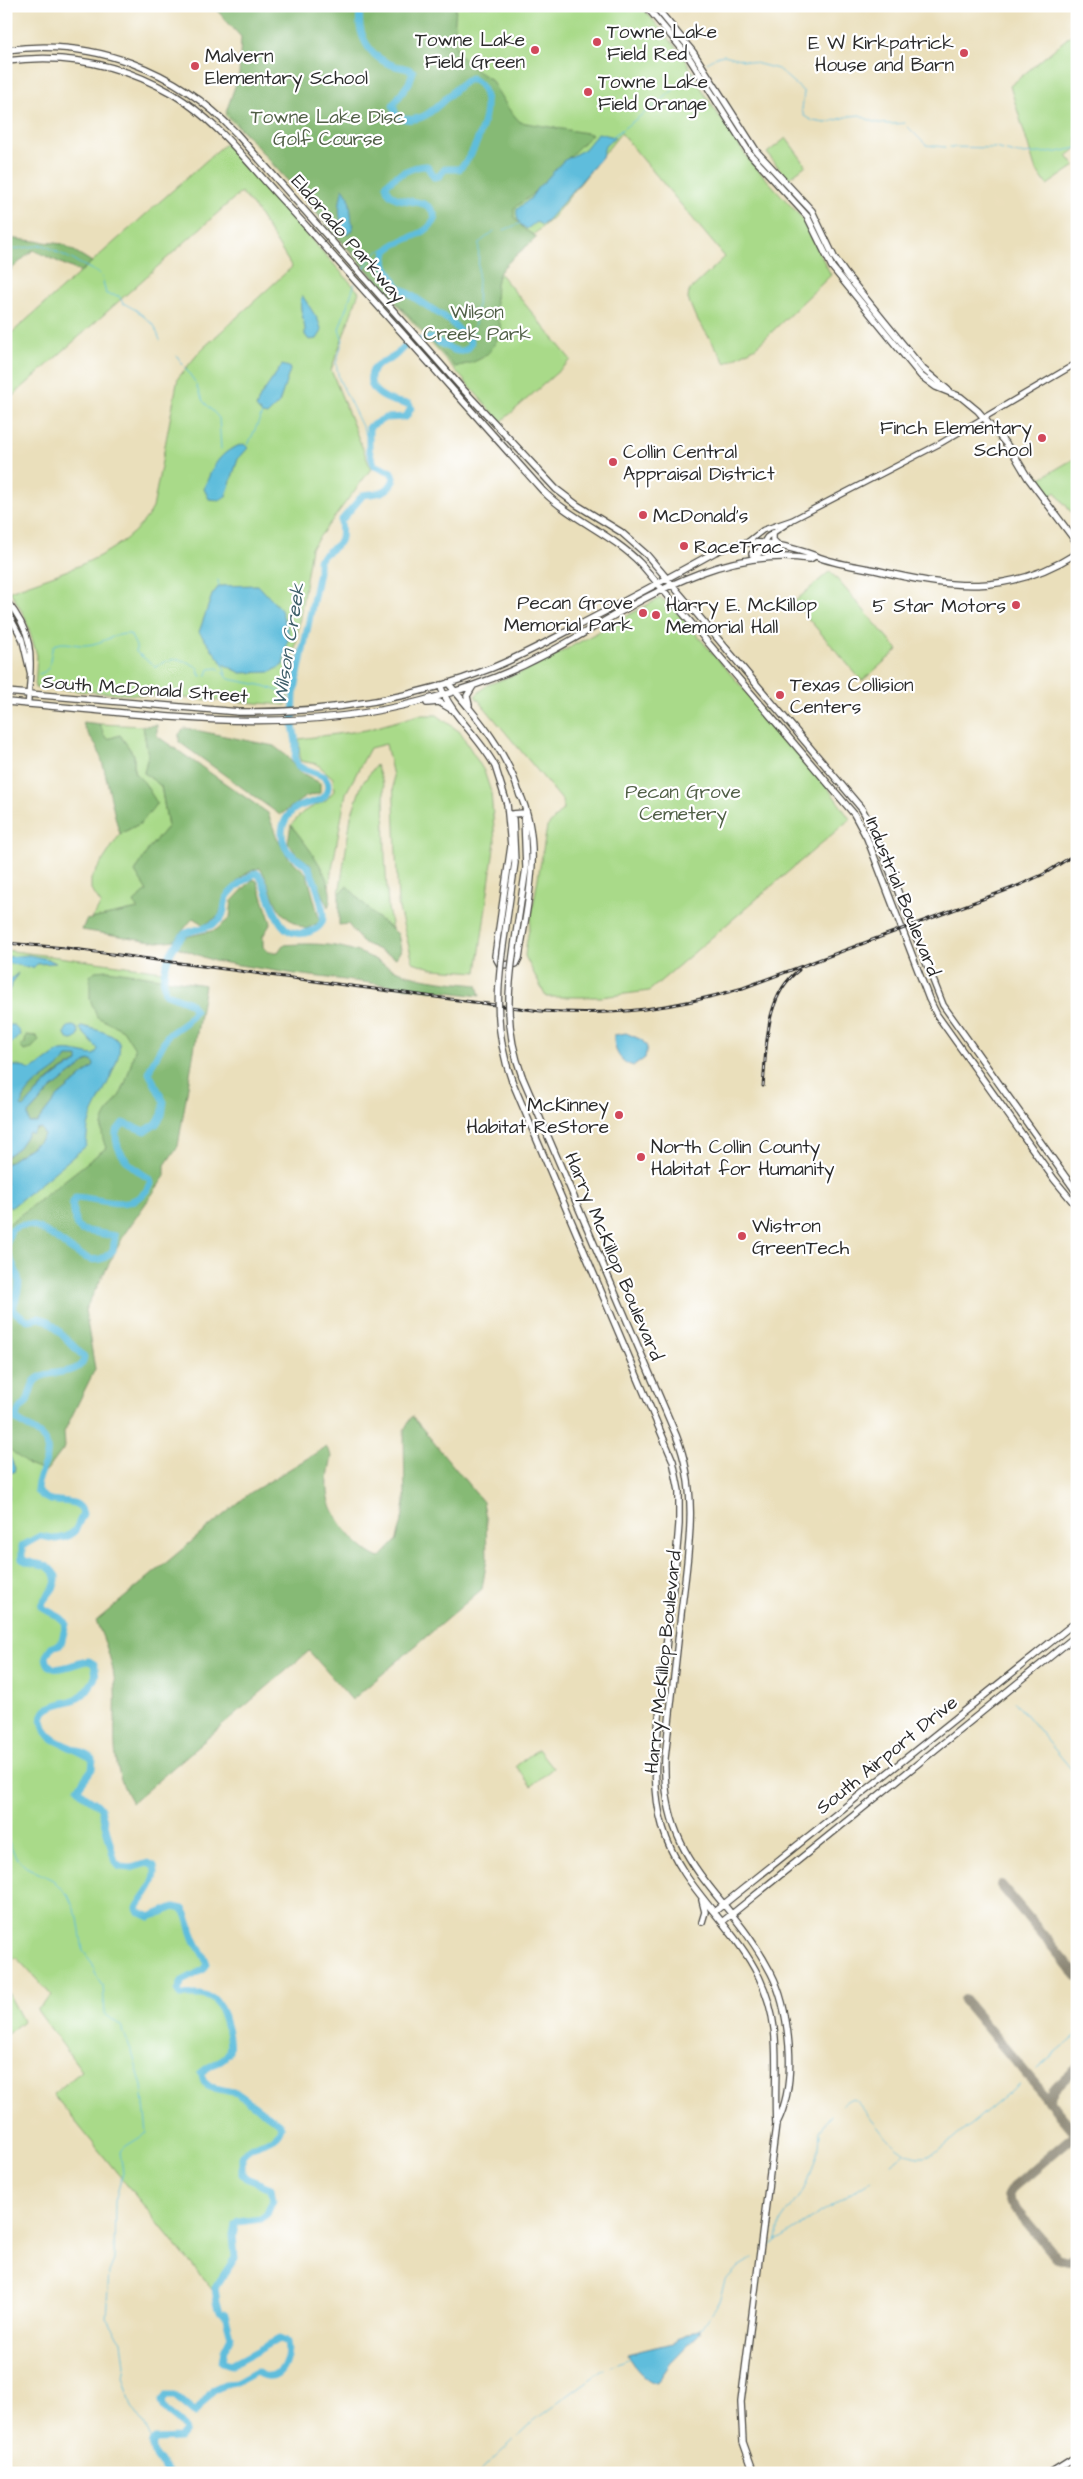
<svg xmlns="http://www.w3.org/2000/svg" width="1083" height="2479" font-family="'Architects Daughter',sans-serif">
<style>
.green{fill:#a9da89;stroke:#6a825a}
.forest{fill:#86ba75;stroke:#587250}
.water{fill:#5ebddc;stroke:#447484;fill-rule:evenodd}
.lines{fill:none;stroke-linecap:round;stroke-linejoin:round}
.stream{stroke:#5ebddc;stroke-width:1}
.river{stroke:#5ebddc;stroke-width:7}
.taxiway{stroke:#8a8573;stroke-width:10}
.minor-casing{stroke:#484641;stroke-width:7}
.major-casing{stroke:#484641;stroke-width:8}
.minor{stroke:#fff;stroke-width:4.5}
.major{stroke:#fff;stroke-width:5.5}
.rail-casing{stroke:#2b2b2b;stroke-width:3}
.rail{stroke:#fff;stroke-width:1;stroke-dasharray:4;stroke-linecap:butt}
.major-bridge-casing{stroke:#484641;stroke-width:8;stroke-linecap:butt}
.major-bridge{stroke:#fff;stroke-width:5.5}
.poi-dot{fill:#d1495b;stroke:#fff;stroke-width:2}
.labels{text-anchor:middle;stroke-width:4.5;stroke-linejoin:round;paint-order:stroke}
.poi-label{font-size:19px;fill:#2b2b2b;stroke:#fff;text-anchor:start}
.park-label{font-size:19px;fill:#516047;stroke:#fff}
.street-label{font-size:19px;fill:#2b2b2b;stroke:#fff}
.water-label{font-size:20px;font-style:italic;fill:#3d5e69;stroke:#fff}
</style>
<rect width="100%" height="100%" fill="#fff"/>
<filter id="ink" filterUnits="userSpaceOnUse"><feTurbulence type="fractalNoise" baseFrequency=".02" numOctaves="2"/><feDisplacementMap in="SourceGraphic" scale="10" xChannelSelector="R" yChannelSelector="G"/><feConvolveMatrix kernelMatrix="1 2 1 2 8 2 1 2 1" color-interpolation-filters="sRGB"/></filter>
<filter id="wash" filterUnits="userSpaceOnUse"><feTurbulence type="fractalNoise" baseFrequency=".0096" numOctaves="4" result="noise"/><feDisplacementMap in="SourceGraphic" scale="20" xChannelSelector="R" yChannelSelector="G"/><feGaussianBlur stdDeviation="1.12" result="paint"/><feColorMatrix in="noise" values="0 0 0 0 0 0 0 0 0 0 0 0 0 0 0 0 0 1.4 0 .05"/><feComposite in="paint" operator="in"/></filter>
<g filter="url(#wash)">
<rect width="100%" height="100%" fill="#eadfbb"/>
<path class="green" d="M248 6H641L683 55 707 98 749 160 801 217 831 275 756 347 726 363 695 316 688 299 689 291 725 257 621 133 553 217 496 269 571 360 501 422 248 136 225 115 286 49Z
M1077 30V148L1067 156 1075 166 1047 185 1035 168 1010 86Z
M786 138 806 165 788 179 767 153Z
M225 144 359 292 331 370 371 469 311 548 286 705 35 688 37 655 25 617 10 591C60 572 125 557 153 508L178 378 201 350 292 267 255 208 241 192 6 402V338Z
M1077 457V508L1071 512 1055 492 1049 497 1033 475 1036 473 1041 478Z
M830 571 898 650 862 681 794 602Z
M660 598 671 605 823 781 850 819 649 991 601 997H546L525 956 526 946 547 827 563 809 562 800 475 696 487 685 532 668Z
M419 715H437L460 732 484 771 491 792 495 841 477 972 434 969 413 962 398 905 393 776 386 744 370 748 346 793 329 886 321 868 291 825 303 812 326 800 334 791 333 778 317 764 300 761 299 739 366 730Z
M100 724 143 726 148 755 144 773 161 786 168 826 149 848 148 891 139 909 91 919 101 904 91 889V879L120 834 141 823 144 782 134 772V755L120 735 108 739 104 736Z
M376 765 384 786 385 856 388 908 392 929 375 916 347 886 339 895 351 816 362 784Z
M6 950 163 971V984L117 1144 6 1243Z
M6 1250 47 1457 36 1483V1491C40 1495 44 1499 50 1500 62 1504 79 1498 82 1514L74 1531 66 1536 55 1539 40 1536 21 1546C16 1572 43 1556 56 1576 57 1591 45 1594 41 1606 49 1614 61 1615 66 1624L61 1643 52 1647 45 1656 48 1667 56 1670 89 1662 94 1665 96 1672C94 1680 88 1694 80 1698 68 1705 40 1702 42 1723 43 1728 45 1732 49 1736 60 1747 80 1750 93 1760L92 1769 78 1788C83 1799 95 1799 101 1808L115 1862 120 1868 131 1869 148 1863C166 1870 142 1898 137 1908L139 1912 150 1917 166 1910 182 1909C189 1917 189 1926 192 1935 195 1946 203 1953 206 1964L203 1970 181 1980 177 1991 180 1995 201 1996 214 2000C222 2008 234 2045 226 2055 219 2063 208 2065 200 2073L204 2082 210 2088 237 2094 278 2123 280 2127C275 2145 251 2140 241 2156 237 2185 253 2177 270 2189 280 2215 257 2220 238 2221 227 2234 239 2246 234 2259 229 2270 215 2280 214 2292L53 2094 82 2071 37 2010 52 1996 16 1957 6 1965Z
M538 1749 553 1768 531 1786 516 1766Z
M6 1989 23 2021 6 2035Z"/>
<path class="forest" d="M213 6H456L454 33 457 51 468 65 491 80 508 108 520 122 592 134 528 198 514 208V217L525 230 537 237C527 247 507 261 500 272 492 285 496 317 502 329 490 357 484 360 455 367L226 112 239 75 241 37Z
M6 238 63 244 92 262 80 272 33 250 6 274Z
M83 722 100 724 104 735 108 739 120 735 134 755V772L144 782 157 803 141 823 120 834C111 806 108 777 98 749 94 739 85 734 83 722Z
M157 725V736L268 813 277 838 288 857 307 874 320 922 306 929C268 911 279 898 260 868 239 872 224 896 219 916L204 925 193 918 175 940 158 942 82 930 86 920 138 909 134 902 147 891 135 872 149 848 168 826 161 786 144 773 148 755 143 726Z
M185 728 274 746 288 757 298 771 320 783V793L305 797 280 815 179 742V734Z
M291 825C304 842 340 884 328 907L310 864 296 854 288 842Z
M253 879 257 881 271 923 263 936V947L269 952H278L283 945C310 943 337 943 363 954 376 959 388 968 401 972 425 981 452 982 477 985L480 996 295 974 214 961 177 947 185 937 216 930 230 918 232 901Z
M347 886 375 916 398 934 401 950 396 958 362 942 348 924 339 925V895Z
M108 970 205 985 178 1146 165 1165V1176L125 1233 85 1310 95 1369 64 1432 65 1447 46 1472 28 1465 6 1446V1226L106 1148C94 1118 110 1113 122 1091 128 1078 131 1062 135 1049L123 1030 97 1017 90 999V976L95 971Z
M26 1035 36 1036 39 1040 31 1049 24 1051 20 1046 25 1043Z
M67 1056 79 1057 78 1062C54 1071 40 1088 24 1108L21 1105C26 1082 56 1075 67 1056Z
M89 1060 94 1062V1066L57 1097 37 1123H28V1114L50 1090Z
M6 1085 13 1095 8 1109H6Z
M42 1128 44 1135 40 1141 6 1164V1157L19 1147 29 1132Z
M412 1416 483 1502 486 1518 487 1559 482 1589 352 1700 309 1651 132 1803C107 1761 117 1731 115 1687 114 1664 105 1642 96 1621L250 1493 326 1447 332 1456C329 1470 326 1484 329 1498 333 1519 361 1552 380 1558L396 1541 401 1525 405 1502 404 1430Z"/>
<path class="water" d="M598 133 615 137 605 146 602 157 545 223 542 225 536 222 527 229C520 226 515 217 517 209L530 199 538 187 545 181 563 161 585 149Z
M343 188 349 197 353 230 347 235C337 218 338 206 343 188Z
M302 295 318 320 322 331 317 339 309 340 305 335C306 319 297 310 302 295Z
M282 365 289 367 290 370 279 403 267 415 262 414 256 407 260 397Z
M244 444 248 448 238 459 226 496 220 500 209 499 204 489C212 467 220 450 244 444Z
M258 585 281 610 289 634 283 665 271 672 241 673 223 664 199 632 212 595 219 586Z
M29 955 48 959 56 963 37 964 33 968 6 963V957Z
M18 973 6 996 7 982Z
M6 1025H14L19 1030 20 1035 6 1049Z
M82 1026C92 1029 111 1032 118 1041 127 1054 95 1104 90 1120 87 1128 87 1138 86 1146L12 1207H6V1164L40 1141 44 1135 41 1128 36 1129 32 1134 29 1132 19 1147 6 1157V1109H8L13 1095 6 1085V1051L8 1060 12 1066H20L30 1070C41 1066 54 1053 61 1051 71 1049 84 1054 94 1055L98 1049 80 1029ZM67 1057H78V1062C55 1072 41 1088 24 1107L21 1106C26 1082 56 1075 67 1057ZM89 1060 93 1062 94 1066 57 1097 37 1123H29L28 1114 50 1090Z
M65 1033a7 7 0 1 1 14 0a7 7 0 1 1-14 0Z
M626 1033 642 1040 647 1047 645 1058 634 1066C619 1063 613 1048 614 1035Z
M6 1448 15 1468 14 1472 9 1473 10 1490 6 1504Z
M700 2329V2333L670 2364 657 2383C646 2382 631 2364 627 2354L672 2343Z"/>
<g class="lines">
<path class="stream" d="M707 63 715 57 724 55 778 69 804 92 802 110 804 116 813 121 826 123 850 116 860 115C875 125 888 125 905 123
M908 127 926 145 945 147
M612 137 662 100 693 72
M950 147 995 148 1019 154 1058 152 1077 148
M504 230 521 223
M6 250 44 245 100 274
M362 271 374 254 390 245
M102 277 106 294 119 296 123 303 136 310 154 325 160 340
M355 283 339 329 343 340 336 363 339 379 370 443
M471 342 477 313 479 243 494 231
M177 356 195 382
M196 385 203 401 219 418 221 449
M248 445 262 414
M218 580 219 586
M223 663 226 676
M39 674C54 671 48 655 54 645 65 640 75 646 86 645 102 644 114 633 130 634L136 646V652L156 667C171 656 182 658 197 667L200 676 207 675 209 669 218 668 229 679 265 686 294 697
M6 1252H8
M1015 1702 1077 1776
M6 1837 16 1857 26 1867 53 1880 68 1895 78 1918 83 1951 93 1964 95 1973 103 1986 105 2014 121 2026 132 2052 142 2086 147 2133 126 2146 120 2152 123 2172 115 2201 114 2260 109 2272 106 2318 122 2341 125 2366 123 2376 132 2407 144 2424 153 2442
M1037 2068 1077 2035
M841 2105 850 2099 855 2100C877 2122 903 2175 939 2151L1019 2084
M891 2163 903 2154
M776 2242 781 2221 807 2185 819 2148 820 2131 831 2116
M764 2249 873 2179
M700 2329 718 2304 725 2281 738 2267 753 2258
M611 2366 630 2358
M479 2473 536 2419 604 2369"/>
<path class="river" d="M6 1245 11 1230C45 1204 84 1287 113 1250L115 1236 81 1230 77 1226 72 1204 76 1197C105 1199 133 1215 151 1184L150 1179C133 1169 114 1154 116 1132L123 1123 145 1131 156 1124 162 1115 164 1102 149 1073 151 1066 168 1035 185 1023 195 1011 190 1003 165 993C160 970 169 951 184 934 195 928 210 930 220 919 226 913 223 904 227 897 230 891 251 874 257 873 272 887 272 940 305 933 310 932 318 929 321 924 328 916 315 881 310 871 304 857 283 859 282 833 282 824 288 813 296 808 308 801 327 804 328 786 328 781 326 778 323 776 315 772 306 770 298 766L295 760 296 743 293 725 294 694 319 572V560C335 541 344 552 341 521L363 495C378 493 389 494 394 478L391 472 374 465 369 450V427L385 418 406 417 411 408 409 404C391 403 359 391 375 367 379 362 386 361 392 358 397 355 401 349 406 345 413 341 424 340 432 338 442 344 466 362 471 342L450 321 397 286 384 262 386 251C399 236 428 239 435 217 428 191 391 211 386 185 394 176 414 165 427 166L434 177 439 176 445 169H459C474 156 492 112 484 92 482 86 476 81 471 78 447 89 426 134 396 115L393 105 409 83 413 72C407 67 402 68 395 66 368 58 355 32 361 6
M6 1249C18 1279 24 1274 13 1308L16 1313 28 1320 39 1318 49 1321 84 1357C82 1376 52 1370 40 1377 29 1382 32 1395 25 1404 20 1410 15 1411 17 1420 39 1435 56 1438 43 1468 40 1476 37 1482 37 1491 41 1495 45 1499 51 1500 62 1503 80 1498 83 1514L75 1531 66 1537 56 1539 40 1536 22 1546V1559C35 1568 45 1558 56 1576 57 1591 45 1594 41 1606 49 1614 62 1615 66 1624L61 1644 52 1647 46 1656C48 1681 75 1661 89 1661L94 1664C97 1674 96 1678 90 1686 78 1704 70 1699 51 1707 35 1714 44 1734 55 1740 68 1747 81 1751 93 1759L92 1769 78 1788C83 1799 95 1799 101 1809L115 1862 120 1867 131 1868 148 1863 154 1866C159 1882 144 1895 137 1908L139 1912 150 1917 174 1907 183 1909C189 1916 189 1926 193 1935 196 1946 204 1953 207 1964L203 1970 182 1981 178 1991 180 1995H201L215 1999C222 2008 235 2045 227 2055 220 2063 209 2065 201 2073L204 2082 210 2087 237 2093 279 2123 281 2127C276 2146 252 2140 242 2156V2174L246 2178 271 2188 273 2200 267 2214 261 2219 238 2222 235 2225 233 2235 235 2258 215 2288 217 2302 220 2311 225 2314 231 2336 224 2350 222 2362 231 2365 279 2339 287 2342C290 2355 284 2379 267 2377 263 2377 259 2373 256 2372L236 2383 225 2384 214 2389 195 2413 175 2396H166L162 2401C164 2416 183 2418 185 2431L179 2438 156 2439 153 2442C151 2459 160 2462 171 2473"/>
<path class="taxiway" d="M1001 1885 1077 1976
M964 2000 1050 2102
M1077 2068C1035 2103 1048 2097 1077 2135
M1077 2133 1013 2187 1008 2195 1010 2202 1057 2258 1068 2261 1077 2254"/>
</g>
</g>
<g filter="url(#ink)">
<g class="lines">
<g class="minor-casing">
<path id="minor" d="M763 543 767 537 791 521
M745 544 763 530 792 520 941 443 1077 363
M6 600C37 637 31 660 28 704
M6 609 22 639 30 673"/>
</g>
<g class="major-casing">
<path id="major" d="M646 6 688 56 750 154 807 216 832 267 921 376 936 387 961 397 978 411 1012 451 1028 478 1077 543
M655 6 693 52 757 152 812 211 834 257 845 273 923 369 948 390
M6 50C93 37 177 70 236 133L460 386 556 489 577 505 621 532 647 555 862 809 874 831 943 1005 1077 1193
M6 61C65 53 122 64 173 94 218 121 250 166 286 204 373 299 457 395 543 491 572 520 612 534 641 564L854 814 867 838 929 999 937 1015 1054 1179 1077 1207
M773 533V540L777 544
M752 554 759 553 763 543
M448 683C478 718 507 751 520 796
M440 685C451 716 481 738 496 768
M6 692 239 712C326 713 411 700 492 668 531 652 567 631 604 612 641 592 678 573 715 552 733 544 753 541 772 544 787 547 802 551 816 556 834 564 856 566 875 570 950 588 1008 597 1077 553
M6 702C144 713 284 738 421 701 464 690 507 675 546 654 630 610 710 545 810 559L815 556
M427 703 439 702 451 709
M469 705 467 696 473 686
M495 766 507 804 511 846 495 956 500 965 516 964 519 958C527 904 544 844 519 792
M512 814 524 813
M505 932 515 863 513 819
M516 934 526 868 524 815
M522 1076 676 1435C700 1495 688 1552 681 1614 676 1662 670 1710 665 1758 661 1866 729 1891 771 1973 783 1996 787 2021 789 2046 791 2073 789 2099 777 2123
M512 1081 673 1461 679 1491V1524C675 1581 666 1639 661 1697 657 1741 650 1784 663 1828 680 1887 733 1923 759 1977 784 2030 773 2070 776 2125L741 2402 743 2442 754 2473
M714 1912 1077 1621
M702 1922 705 1912 702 1900
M722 1922 1077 1635
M1050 2473 1077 2456"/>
</g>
<use href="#minor" class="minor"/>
<use href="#major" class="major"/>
<g class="rail-casing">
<path id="rail" d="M6 943 66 948 541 1011C616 1016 671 1009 743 988L1015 887 1044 874 1077 853
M763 1086C767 1047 764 996 799 970"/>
</g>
<use href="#rail" class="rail"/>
<g class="major-bridge-casing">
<path id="major-bridge" d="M505 932C497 984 493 1030 512 1081
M516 934C508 986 503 1025 522 1076"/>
</g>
<use href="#major-bridge" class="major-bridge"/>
</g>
</g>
<g class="poi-dot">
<circle cx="597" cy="42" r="5"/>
<circle cx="535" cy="50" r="5"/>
<circle cx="964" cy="53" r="5"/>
<circle cx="195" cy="66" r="5"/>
<circle cx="588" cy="92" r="5"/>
<circle cx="1042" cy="438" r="5"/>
<circle cx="613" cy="462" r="5"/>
<circle cx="643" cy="515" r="5"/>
<circle cx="684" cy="546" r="5"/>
<circle cx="1016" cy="605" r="5"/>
<circle cx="643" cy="613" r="5"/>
<circle cx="656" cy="615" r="5"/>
<circle cx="780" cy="695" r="5"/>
<circle cx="619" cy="1115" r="5"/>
<circle cx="641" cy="1157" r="5"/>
<circle cx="742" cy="1236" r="5"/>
</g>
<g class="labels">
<g class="poi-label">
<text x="607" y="38">Towne Lake<tspan x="607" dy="22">Field Red</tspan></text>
<text x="525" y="46" text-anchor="end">Towne Lake<tspan x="525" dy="22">Field Green</tspan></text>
<text x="954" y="49" text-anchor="end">E W Kirkpatrick<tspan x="954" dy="22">House and Barn</tspan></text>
<text x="205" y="62">Malvern<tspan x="205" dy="22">Elementary School</tspan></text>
<text x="598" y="88">Towne Lake<tspan x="598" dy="22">Field Orange</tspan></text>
<text x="1032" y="434" text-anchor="end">Finch Elementary<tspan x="1032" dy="22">School</tspan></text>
<text x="623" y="458">Collin Central<tspan x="623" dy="22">Appraisal District</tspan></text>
<text x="653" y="522">McDonald's</text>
<text x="694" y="553">RaceTrac</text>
<text x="633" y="609" text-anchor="end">Pecan Grove<tspan x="633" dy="22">Memorial Park</tspan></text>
<text x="666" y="611">Harry E. McKillop<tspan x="666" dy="22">Memorial Hall</tspan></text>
<text x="1006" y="612" text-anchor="end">5 Star Motors</text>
<text x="790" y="691">Texas Collision<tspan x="790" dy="22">Centers</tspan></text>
<text x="609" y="1111" text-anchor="end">McKinney<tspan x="609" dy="22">Habitat ReStore</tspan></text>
<text x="651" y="1153">North Collin County<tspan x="651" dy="22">Habitat for Humanity</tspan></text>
<text x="752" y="1232">Wistron<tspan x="752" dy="22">GreenTech</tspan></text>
</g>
<g class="park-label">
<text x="328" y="123">Towne Lake Disc<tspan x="328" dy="22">Golf Course</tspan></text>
<text x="477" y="318">Wilson<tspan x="477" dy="22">Creek Park</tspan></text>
<text x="683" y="798">Pecan Grove<tspan x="683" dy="22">Cemetery</tspan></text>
</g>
<g class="street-label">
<text transform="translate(349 238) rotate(49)" y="7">Eldorado Parkway</text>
<text transform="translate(145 688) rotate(4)" y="7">South McDonald Street</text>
<text transform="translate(904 896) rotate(68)" y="7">Industrial Boulevard</text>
<text transform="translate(615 1256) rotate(67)" y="7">Harry McKillop Boulevard</text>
<text transform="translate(662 1662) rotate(-84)" y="7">Harry McKillop Boulevard</text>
<text transform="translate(886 1754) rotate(-39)" y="7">South Airport Drive</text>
</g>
<g class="water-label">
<text transform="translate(288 644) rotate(-81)" y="7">Wilson Creek</text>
</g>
</g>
<rect width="1083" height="2479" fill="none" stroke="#fff" stroke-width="25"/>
</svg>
